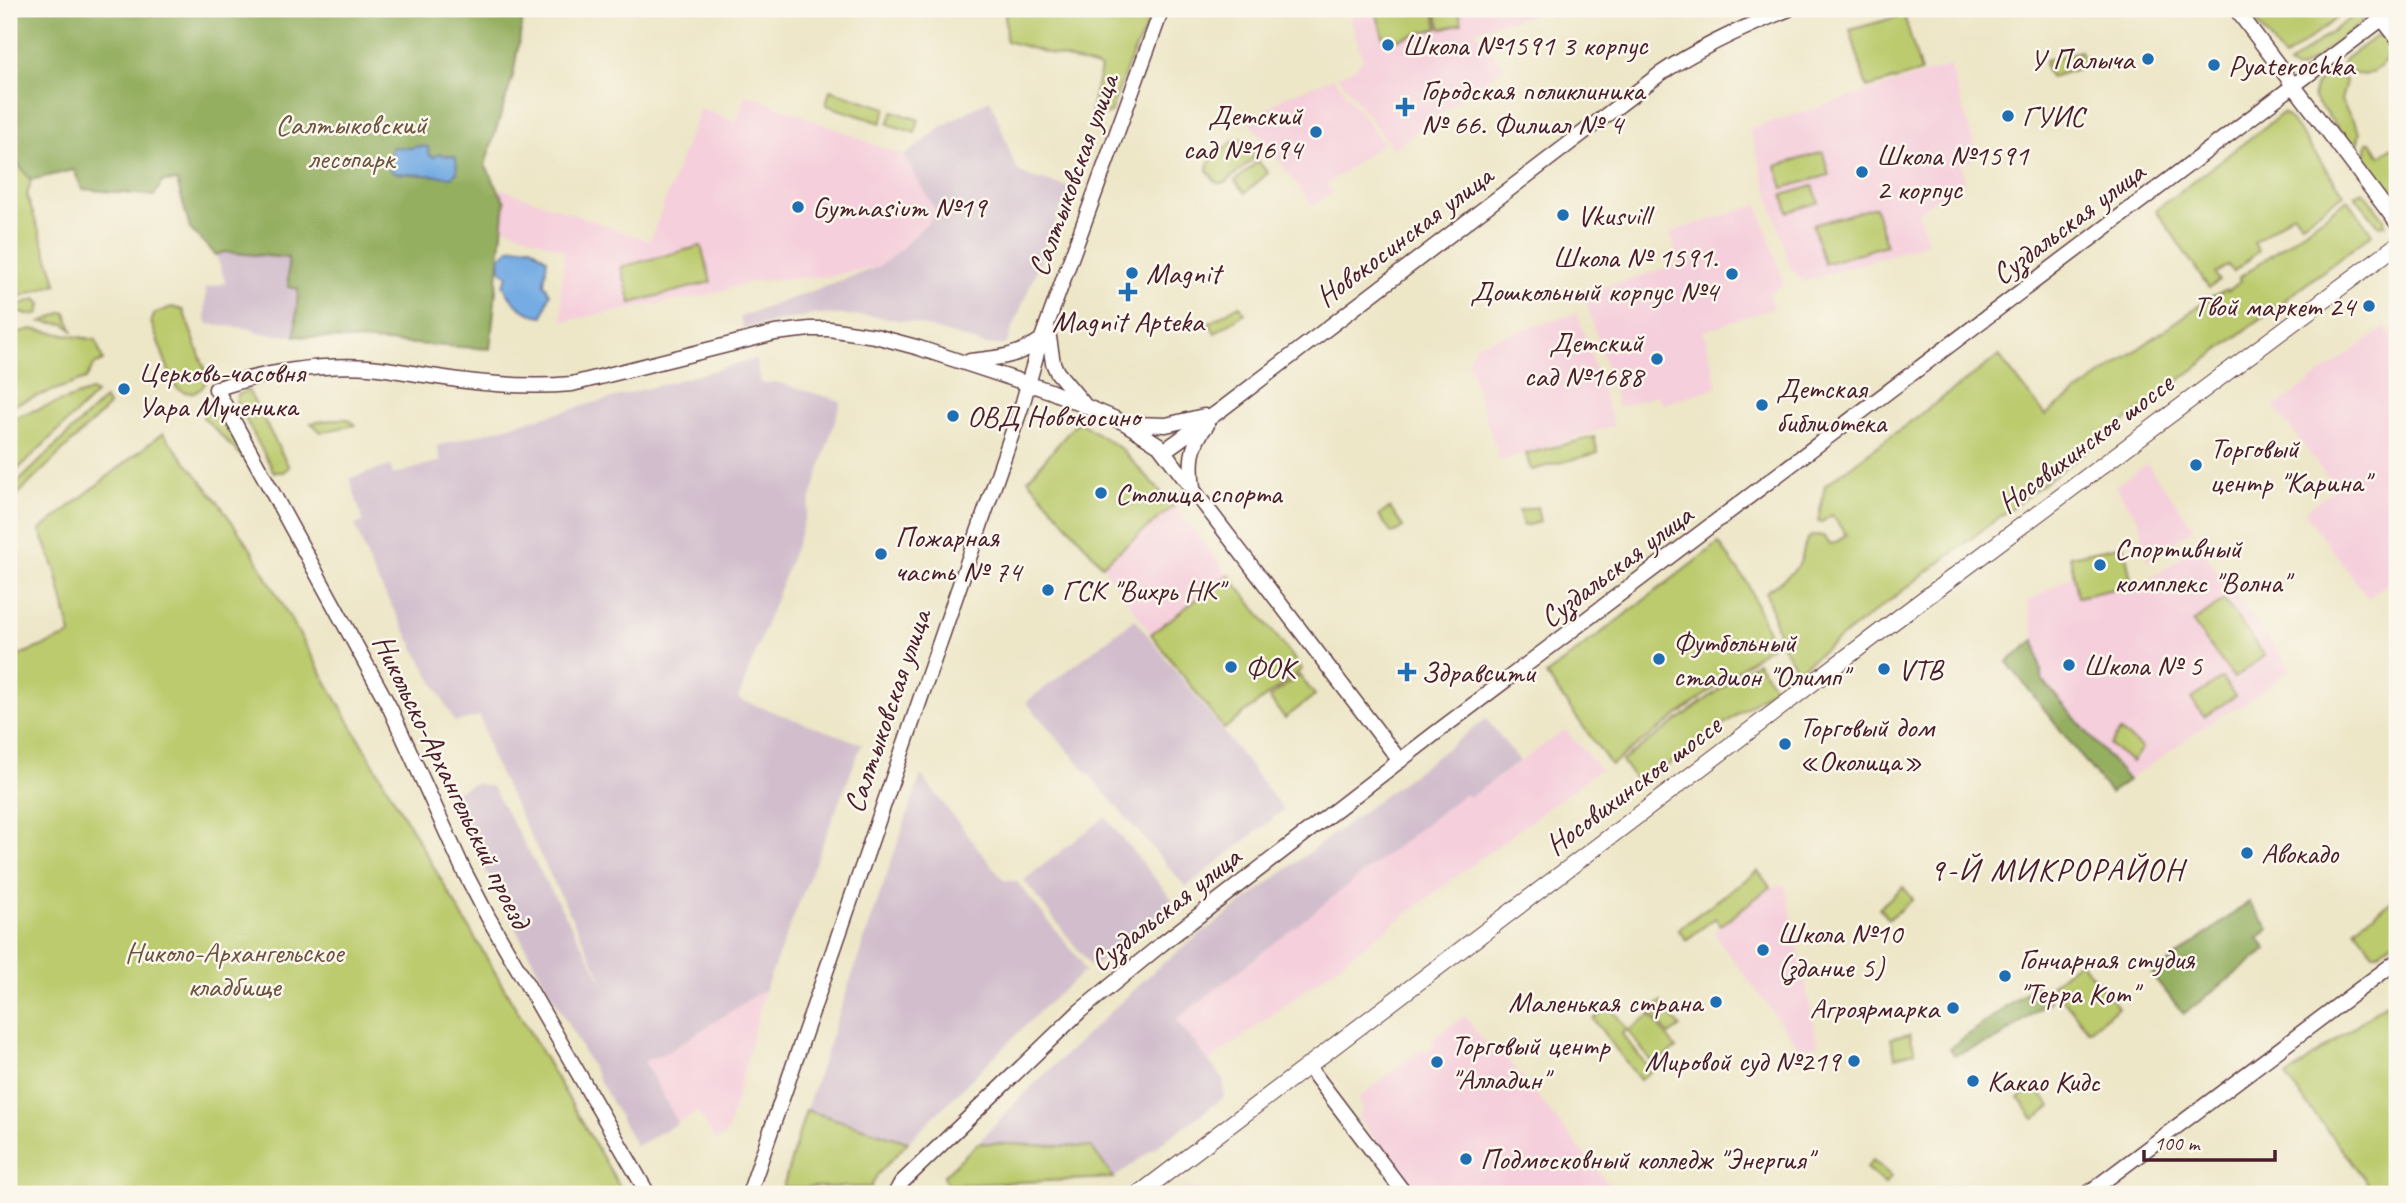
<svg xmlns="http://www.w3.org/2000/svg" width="2406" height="1203" font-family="Caveat,sans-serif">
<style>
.built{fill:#f5cfdc}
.industrial{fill:#d1bdcc}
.green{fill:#bbcb6d;stroke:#82754c;stroke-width:2}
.forest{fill:#94af60;stroke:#6f6746;stroke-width:2}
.water{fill:#74ace3;stroke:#5f6687;stroke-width:2}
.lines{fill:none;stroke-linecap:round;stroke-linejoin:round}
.tertiary-casing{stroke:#623d42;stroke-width:17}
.secondary-casing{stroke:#623d42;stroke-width:18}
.tertiary{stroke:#fff;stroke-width:14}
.secondary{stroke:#fff;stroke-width:16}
.poi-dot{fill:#1f6fb2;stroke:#fbf7ec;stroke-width:2.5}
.labels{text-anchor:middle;stroke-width:5;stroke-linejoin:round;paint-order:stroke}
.poi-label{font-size:30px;fill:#4a1f2b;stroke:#fbf7ec;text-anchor:start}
.park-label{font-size:30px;fill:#6c533f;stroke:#fbf7ec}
.street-label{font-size:30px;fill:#4a1f2b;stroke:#fbf7ec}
.neighbourhood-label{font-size:32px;letter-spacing:2px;fill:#4a1f2b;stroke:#fbf7ec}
</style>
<rect width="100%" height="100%" fill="#fbf7ec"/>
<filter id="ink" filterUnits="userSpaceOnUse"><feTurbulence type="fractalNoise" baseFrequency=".0143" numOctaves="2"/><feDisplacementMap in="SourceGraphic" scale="14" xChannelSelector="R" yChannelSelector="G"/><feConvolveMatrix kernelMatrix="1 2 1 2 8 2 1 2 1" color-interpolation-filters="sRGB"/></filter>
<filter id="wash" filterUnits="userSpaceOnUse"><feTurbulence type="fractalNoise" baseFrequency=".00686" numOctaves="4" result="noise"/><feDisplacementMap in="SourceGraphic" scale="28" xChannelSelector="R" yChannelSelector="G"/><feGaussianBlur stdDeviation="1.57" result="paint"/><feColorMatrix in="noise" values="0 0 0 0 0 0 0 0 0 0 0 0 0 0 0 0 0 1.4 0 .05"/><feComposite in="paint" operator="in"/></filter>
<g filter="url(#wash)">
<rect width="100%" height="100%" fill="#ede6c7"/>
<path class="built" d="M1352 9H1556L1475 30 1504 67 1393 149 1338 76 1354 69 1363 59 1351 22Z
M1950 66 1978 158 1960 164 1965 180 1918 212 1928 243 1804 282 1791 269 1749 129Z
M1334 78 1383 143 1327 184 1332 193 1313 206 1249 121 1282 98Z
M747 94 904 156 937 213 900 250 878 267 829 276 755 281 704 296 563 321 561 292 564 250 502 226 505 202 496 187 650 241 700 108 736 122Z
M1758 205 1784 284 1769 293 1773 308 1703 331 1718 387 1662 404 1659 395 1618 407 1584 294 1679 264 1670 232Z
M1577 313 1614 426 1500 461 1467 360 1477 344Z
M2386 327 2397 341V577L2368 598 2304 512 2335 488 2275 407Z
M2147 464 2194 528 2148 561 2140 522 2115 486Z
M1174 506 1229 575 1151 634 1102 565Z
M2198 545 2291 669 2242 706 2226 712 2128 780 2043 681 2028 602 2074 574 2079 596 2147 582Z
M1565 730 1600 769 1209 1062 1176 1020 1464 794 1470 797Z
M1785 885 1818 1045 1799 1048 1713 932 1770 888Z
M765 989 729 1127 726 1134 716 1141 698 1112 678 1123 644 1061 668 1052Z
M1464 1016 1495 1056 1501 1051 1616 1194H1417L1358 1118 1363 1107 1358 1099 1422 1048 1426 1052 1435 1045 1432 1040Z
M1184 1188 1229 1194 1238 1188 1243 1194H1177Z"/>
<path class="industrial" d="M990 99 1017 170 1033 178 1076 189 1073 199 1066 197 1006 345H986L911 322 870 316 816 314 743 329 740 317 878 267 900 250 937 213 904 156 943 126Z
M223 252 288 258V286L298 289 295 336 255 333V329L208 324 205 315 206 288 226 283 216 255Z
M755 359 761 384 775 382 841 401 799 537 738 699 862 744 765 989 668 1052 644 1061 678 1123 636 1146 526 948 446 796 476 783 492 787 610 994 492 759 480 716 455 722 372 570 355 525 363 522 350 478 390 466 393 475 430 464 441 461 437 446Z
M1135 619 1284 810 1186 887 1026 702Z
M1486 719 1520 761 1470 797 1464 794 1176 1020 1223 1079 1224 1097 1114 1178 1091 1147 978 1143 1022 1096 1160 965Z
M921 775 1003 880 1017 882 1082 963 1081 966 1085 971 1044 1007 908 1142 806 1110Z
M1105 817 1174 902 1092 968 1024 880Z"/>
<path class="green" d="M1005 9H1146L1141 22H1149L1131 58 1110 113 1105 115 1091 112 1101 68 1006 41Z
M1387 9H1433L1438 28 1385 43 1376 12Z
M1435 9H1458L1462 23 1441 29Z
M2246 9H2349L2284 58Z
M2361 10 2364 18 2362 22 2301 69 2296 70 2288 65Z
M1904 15 1921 72 1867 88 1850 30Z
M2381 35 2386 36 2397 52 2388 56C2378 75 2356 83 2343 63L2345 59 2375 37Z
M2081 51 2085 62 2084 67 2051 77C2046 72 2044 67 2046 60Z
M2334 71 2344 77 2346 81 2341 101 2360 132 2356 150 2314 99C2311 85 2322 75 2334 71Z
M830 90 886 108 881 123 826 105Z
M893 111 919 120 915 133 888 124Z
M2283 113 2290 119 2344 194 2302 223 2293 213 2254 243 2259 251 2233 272 2228 265 2215 274 2219 281 2209 288 2156 210Z
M1237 138 1244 140 1254 152 1253 159 1225 183H1217L1207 170 1208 163Z
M2367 142H2371L2380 156 2397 144V209L2364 164Z
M1823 152 1829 175 1783 188 1776 166Z
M9 153 31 180 27 196 57 284 9 300Z
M1258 161 1268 173 1245 193 1235 181Z
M1813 186 1819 202 1788 212 1783 195Z
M2363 191 2384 219 2385 225 2379 226 2354 195Z
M2348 199 2372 234 1798 670 1782 646 1766 592C1776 584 1790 576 1798 566 1807 553 1800 531 1823 536L1830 544 1835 543 1846 535 1832 515 1822 522 1818 521 1825 485 1999 356 2045 415 2214 295 2215 296 2226 289 2228 291 2241 281 2239 278Z
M1875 207 1886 245 1824 264 1813 225Z
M701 246 711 282 631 303 621 267Z
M36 299 41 304 39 313 32 315 9 311V308Z
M1239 305 1245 313 1215 333 1209 323Z
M172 307 183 310 207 375C205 394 187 398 174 385L151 322 155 313Z
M63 312 66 313 72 330 65 324 42 322Z
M31 329 96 340 103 361 94 365 86 379 15 404 9 402V336Z
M248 390 289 467 283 472H274L236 402 238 395Z
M91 391 96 394 9 478V423L14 421 18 416Z
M104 399 109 406 9 503V491Z
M213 402 218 405 250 462 248 463 203 417V406Z
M339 419H348L355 425 321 432 311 423Z
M1078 421 1121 449 1174 506 1102 565 1028 479Z
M163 433 219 503 252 551 355 732 624 1194H9V659L71 635 56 572 40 530Z
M1594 437 1598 453 1531 470 1526 454Z
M1537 507 1540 522 1523 526 1519 511Z
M1390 508 1403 527 1392 534 1379 515Z
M1719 543 1748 584 1773 644 1611 765 1546 675Z
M2124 545 2132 585 2078 597 2070 556Z
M1229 575 1302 669 1224 729 1151 634Z
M2224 600 2265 656 2234 678 2193 623Z
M1757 662 1775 687 1640 786 1622 761Z
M1299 675 1315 695 1285 718 1269 698Z
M2222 678 2235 696 2204 717 2191 699Z
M2120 731 2142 748 2132 762 2110 745Z
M1758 871 1770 887 1721 925 1715 918 1686 940 1678 929Z
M1903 887 1913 899 1889 919 1879 908Z
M2394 900 2397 904V938L2377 953H2373L2355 928Z
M2080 961 2118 1007 2089 1031 2051 985Z
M2397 995V1194H2376L2286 1077Z
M1661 1002 1680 1027 1669 1035 1650 1011Z
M1609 1006 1627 1029 1622 1034 1651 1071 1640 1080 1593 1019Z
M1650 1015 1676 1048 1654 1065 1628 1031Z
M1910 1034 1915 1052 1895 1057 1891 1038Z
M2035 1085 2051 1106 2034 1119 2019 1098Z
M806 1110 908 1142 877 1175 871 1187H783Z
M978 1143 1091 1147 1114 1178 950 1185 945 1181 944 1175Z
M1873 1160 1891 1176 1885 1184 1866 1168Z"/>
<path class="forest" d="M9 9H535L524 12 513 76 485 165 505 202 490 349 295 336 298 289 288 287V258L224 252 216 255 190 229 177 181 162 182 154 196 82 189 74 170 31 180 9 153Z
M2035 640 2043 681 2128 780 2110 793 2007 662Z
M2249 902 2269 929 2258 938 2267 949 2184 1014 2152 975Z
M2036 985 2050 1001 1998 1039 1954 1055 1950 1048Z"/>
<path class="water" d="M418 146 428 147 429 155 434 157 438 154 456 157 457 172 452 177 396 173 390 171 392 147 411 148Z
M530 246 547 259 544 284 550 293 543 316C523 314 512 303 503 285L508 276 500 269V258L510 248Z"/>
</g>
<g filter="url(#ink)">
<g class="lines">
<g class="tertiary-casing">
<path id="tertiary" d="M2236 9 2397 223
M2375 9 2397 38
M1047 325 1053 363 1057 372 1083 403
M970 361C999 358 1017 357 1041 340
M1132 424 1166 425 1204 416
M1164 451 1222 409 1660 74C1700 47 1744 27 1789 9
M1193 488C1190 464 1190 445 1207 425
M1308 1066 1405 1194
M648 1194 488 917 464 871 390 708 216 389C262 372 320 364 369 367 392 369 415 374 438 377 482 384 528 388 572 384L775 333 810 329H829L875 336 916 347 1050 391 1125 423 1159 445 1400 761
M749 1194 1023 402 1038 349 1162 9
M895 1194 901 1183 1080 1011 1163 943 1437 732 2395 9
M2087 1194 2397 961"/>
</g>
<g class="secondary-casing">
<path id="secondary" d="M1139 1194 1893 622 2397 245"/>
</g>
<use href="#tertiary" class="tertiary"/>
<use href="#secondary" class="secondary"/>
</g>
</g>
<g class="poi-dot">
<circle cx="1388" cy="45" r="7"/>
<circle cx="2148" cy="59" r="7"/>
<circle cx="2214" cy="65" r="7"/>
<path d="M1401.5 96.5h7v7h7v7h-7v7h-7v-7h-7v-7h7z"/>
<circle cx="2008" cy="116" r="7"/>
<circle cx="1316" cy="132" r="7"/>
<circle cx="1862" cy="172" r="7"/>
<circle cx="798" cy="207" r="7"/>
<circle cx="1563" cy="215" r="7"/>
<circle cx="1132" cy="273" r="7"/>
<circle cx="1732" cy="274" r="7"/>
<path d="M1124.5 281.5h7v7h7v7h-7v7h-7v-7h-7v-7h7z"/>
<circle cx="2369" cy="306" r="7"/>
<circle cx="1657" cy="359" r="7"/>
<circle cx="124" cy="389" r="7"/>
<circle cx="1762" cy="405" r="7"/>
<circle cx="953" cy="416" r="7"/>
<circle cx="2196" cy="465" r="7"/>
<circle cx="1101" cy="493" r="7"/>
<circle cx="881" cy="554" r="7"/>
<circle cx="2100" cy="565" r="7"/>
<circle cx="1048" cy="590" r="7"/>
<circle cx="1659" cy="659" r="7"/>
<circle cx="2069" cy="665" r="7"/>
<circle cx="1231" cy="667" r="7"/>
<circle cx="1884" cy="669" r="7"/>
<path d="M1403.5 661.5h7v7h7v7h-7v7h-7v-7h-7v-7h7z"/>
<circle cx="1785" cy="744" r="7"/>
<circle cx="2247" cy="853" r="7"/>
<circle cx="1763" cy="950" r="7"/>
<circle cx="2005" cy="976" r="7"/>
<circle cx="1716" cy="1002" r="7"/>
<circle cx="1953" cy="1008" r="7"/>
<circle cx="1854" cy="1061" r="7"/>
<circle cx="1437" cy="1062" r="7"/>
<circle cx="1973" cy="1081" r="7"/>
<circle cx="1466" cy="1159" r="7"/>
</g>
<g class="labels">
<g class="poi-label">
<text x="1402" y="55">Школа №1591 3 корпус</text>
<text x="2134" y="69" text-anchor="end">У Палыча</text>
<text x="2228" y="75">Pyaterochka</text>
<text x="1421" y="100">Городская поликлиника<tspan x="1421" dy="34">№ 66. Филиал № 4</tspan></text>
<text x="1302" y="125" text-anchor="end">Детский<tspan x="1302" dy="34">сад №1694</tspan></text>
<text x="2022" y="126">ГУИС</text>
<text x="1876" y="165">Школа №1591<tspan x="1876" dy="34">2 корпус</tspan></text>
<text x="812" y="217">Gymnasium №19</text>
<text x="1577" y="225">Vkusvill</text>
<text x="1718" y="267" text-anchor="end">Школа № 1591.<tspan x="1718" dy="34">Дошкольный корпус №4</tspan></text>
<text x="1146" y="283">Magnit</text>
<text x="2355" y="316" text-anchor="end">Твой маркет 24</text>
<text x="1128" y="331" text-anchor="middle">Magnit Apteka</text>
<text x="1643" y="352" text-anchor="end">Детский<tspan x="1643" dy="34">сад №1688</tspan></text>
<text x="138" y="382">Церковь-часовня<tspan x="138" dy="34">Уара Мученика</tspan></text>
<text x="1776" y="398">Детская<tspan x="1776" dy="34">библиотека</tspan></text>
<text x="967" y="426">ОВД Новокосино</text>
<text x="2210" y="458">Торговый<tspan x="2210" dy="34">центр "Карина"</tspan></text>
<text x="1115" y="503">Столица спорта</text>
<text x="895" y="547">Пожарная<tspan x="895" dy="34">часть № 74</tspan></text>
<text x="2114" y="558">Спортивный<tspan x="2114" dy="34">комплекс "Волна"</tspan></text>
<text x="1062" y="600">ГСК "Вихрь НК"</text>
<text x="1673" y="652">Футбольный<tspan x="1673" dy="34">стадион "Олимп"</tspan></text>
<text x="2083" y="675">Школа № 5</text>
<text x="1245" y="677">ФОК</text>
<text x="1898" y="679">VTB</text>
<text x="1421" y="682">Здравсити</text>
<text x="1799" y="737">Торговый дом<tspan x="1799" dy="34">«Околица»</tspan></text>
<text x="2261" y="863">Авокадо</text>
<text x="1777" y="943">Школа №10<tspan x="1777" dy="34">(здание 5)</tspan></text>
<text x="2019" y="969">Гончарная студия<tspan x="2019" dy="34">"Терра Кот"</tspan></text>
<text x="1702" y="1012" text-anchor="end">Маленькая страна</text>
<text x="1939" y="1018" text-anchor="end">Агроярмарка</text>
<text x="1451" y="1055">Торговый центр<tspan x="1451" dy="34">"Алладин"</tspan></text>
<text x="1840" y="1071" text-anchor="end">Мировой суд №219</text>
<text x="1987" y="1091">Какао Кидс</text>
<text x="1480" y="1169">Подмосковный колледж "Энергия"</text>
</g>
<g class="park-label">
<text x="351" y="134">Салтыковский<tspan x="351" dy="34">лесопарк</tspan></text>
<text x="234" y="962">Николо-Архангельское<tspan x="234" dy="34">кладбище</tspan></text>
</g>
<g class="street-label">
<text transform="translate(1073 175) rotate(-70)" y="10">Салтыковская улица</text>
<text transform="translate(2068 223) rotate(-37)" y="10">Суздальская улица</text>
<text transform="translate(1404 236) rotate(-37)" y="10">Новокосинская улица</text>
<text transform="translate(2085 443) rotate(-37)" y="10">Носовихинское шоссе</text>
<text transform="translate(1616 566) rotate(-37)" y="10">Суздальская улица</text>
<text transform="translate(887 711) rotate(-71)" y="10">Салтыковская улица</text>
<text transform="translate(452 781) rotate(64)" y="10">Никольско-Архангельский проезд</text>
<text transform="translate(1633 785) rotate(-37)" y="10">Носовихинское шоссе</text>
<text transform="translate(1165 909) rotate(-38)" y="10">Суздальская улица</text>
</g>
<g class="neighbourhood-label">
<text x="2057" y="880">9-Й МИКРОРАЙОН</text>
</g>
</g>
<rect width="2406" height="1203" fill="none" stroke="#fbf7ec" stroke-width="35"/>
<path d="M2144 1150v10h131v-10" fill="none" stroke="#4a1f2b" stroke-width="3.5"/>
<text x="2154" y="1150" font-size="21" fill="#4a1f2b" stroke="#fbf7ec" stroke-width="5" paint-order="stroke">100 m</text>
</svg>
